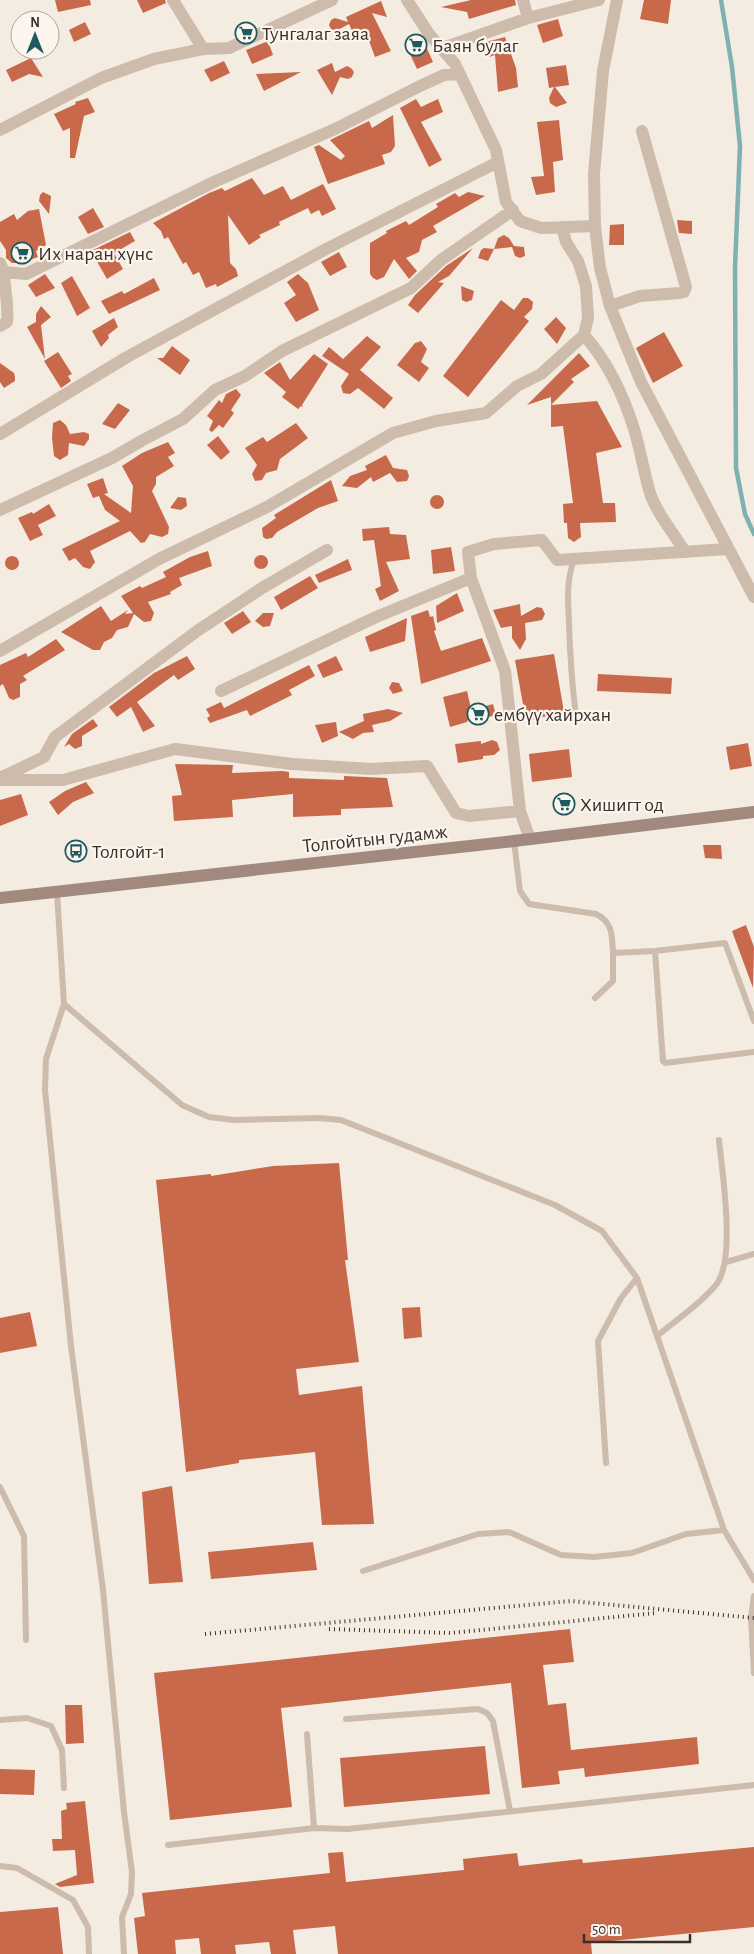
<svg xmlns="http://www.w3.org/2000/svg" width="754" height="1954" font-family="'Alegreya Sans',sans-serif">
<style>
.lines{fill:none;stroke-linecap:round;stroke-linejoin:round}
.stream{stroke:#7fb0b2;stroke-width:4.5}
.building{fill:#c8694b}
.service{stroke:#cdbbac;stroke-width:6}
.minor{stroke:#cdbbac;stroke-width:12}
.tertiary{stroke:#cdbbac;stroke-width:12}
.secondary{stroke:#a18a7d;stroke-width:12}
.rail{stroke:#3b302b;stroke-width:4;stroke-dasharray:1 4;stroke-linecap:butt}
.labels{text-anchor:middle;stroke-width:4.5;stroke-linejoin:round;paint-order:stroke}
.poi-label{font-size:20px;fill:#3b302b;stroke:#fbf5ee;text-anchor:start}
.street-label{font-size:20px;fill:#3b302b;stroke:#fbf5ee}
</style>
<rect width="100%" height="100%" fill="#f4ebe1"/>
<g class="lines">
<path class="stream" d="M721 0 732 67 740 146 735 267 736 468 745 514 754 534"/>
</g>
<path class="building" d="M55 0H90L91 5 58 12Z
M137 0H165L166 3 143 13Z
M471 0H515L516 5 469 19 467 12 441 7Z
M644 0H671L668 24 640 19Z
M381 1 387 17 372 13 391 51 375 57 365 30 354 35 349 24 336 31 331 29 329 25 331 20 335 18 348 22 346 17Z
M558 19 563 36 543 43 537 25Z
M85 22 91 34 74 42 69 30Z
M505 37 516 68 518 87 498 92 495 55 489 57 486 42Z
M268 41 273 55 252 64 246 50Z
M425 44 433 62 417 69 409 52Z
M31 58 43 77 29 74 12 82 6 70Z
M224 61 230 73 211 82 204 70Z
M332 63 335 72 347 66 351 68 354 72 352 77 348 79 340 77 332 95 317 70Z
M566 65 569 85 555 87 567 103 556 107 550 103 549 98 554 87 549 88 546 68Z
M301 72 264 91 256 74Z
M88 98 95 112 84 116 75 158H70V128L63 131 54 114 76 104 75 102Z
M416 99 421 107 438 99 443 112 421 122 442 160 429 167 400 108Z
M393 115 395 146 391 152 382 155 385 164 328 184 314 147 319 145 341 160 345 156 330 140 369 121 372 128Z
M559 120 563 160 553 162 555 192 536 195 531 177 544 176 537 122Z
M252 178 264 195 283 186 291 200 323 184 336 209 322 216 319 210 311 214 308 208 279 222 280 225 259 235 261 237 249 245 228 215 230 263 236 269 238 276 217 287 216 284 206 288 199 272 193 275 186 262 183 264 168 237 164 239 161 231 153 223 209 193 222 188 225 191Z
M43 192 51 196 49 214 39 201 40 195Z
M468 192 485 196 433 226 437 232 422 240 419 252 406 258 417 271 409 279 394 259 384 277 377 280 373 278 370 274V243L387 233 386 231 406 221 409 225 438 207 436 204 455 193 459 197Z
M93 208 104 227 88 234 78 217Z
M39 209 46 245 36 251 38 257 21 263H12L6 258V250L0 241V222L14 214 17 220 28 211Z
M677 220 692 221V234L679 233Z
M624 224V245H609L610 225Z
M130 232 135 241 114 253 123 269 107 279 91 251Z
M504 235 509 238 514 246 524 247 525 256 520 258 515 256 512 247 494 249 488 261 478 258 481 250 484 248 494 249 498 238Z
M473 248 449 276 438 282 444 283 418 313 408 305 415 295 446 266Z
M339 252 347 267 330 276 321 262Z
M45 274 55 288 36 297 28 285Z
M298 274 308 283 319 310 296 322 284 303 296 295 287 282Z
M72 276 90 308 77 316 61 283Z
M154 278 160 290 109 314 101 301 122 291 124 294Z
M461 286 474 291 472 300 466 302 462 300Z
M523 298H528L533 302 532 309 524 317 529 321 468 397 443 376 501 300 514 310Z
M41 306 51 317 41 325 45 359 27 327 36 322V314Z
M556 317 566 328 557 344 544 329Z
M114 318 118 327 108 335 109 338 101 347 92 331Z
M664 332 683 366 653 383 636 348Z
M367 336 381 347 360 370 393 398 384 409 358 388 350 394 343 393 341 386 349 374 322 356 329 347 343 359Z
M421 341 427 349 421 362 429 368 419 382 397 365 415 343Z
M172 346 190 360 180 375 157 358H163Z
M58 352 72 374 68 376 71 381 61 388 44 361Z
M579 353 590 366 571 379 574 382 551 405V397L527 405Z
M314 354 328 364 302 405 303 407 301 406 298 409 282 397 286 392 264 373 280 362 290 380Z
M0 363 14 373 15 377V381L4 388 0 382Z
M236 389 241 395 231 410 234 413 223 428 219 425 212 432 209 430 213 421 207 416 219 400 222 403 226 394Z
M597 401 622 447 596 453 603 503H615L616 522 580 523 581 537 574 542 568 538 567 523H564L563 504 573 503 563 426 551 427V405Z
M118 403 130 410 115 429 102 424Z
M60 420 66 425 70 434 84 432 89 434V439L84 446 69 443 68 455 60 460 54 456 52 438 53 423Z
M296 423 308 438 280 459 277 470 266 473 262 480 255 481 252 474 257 465 245 448 263 437 267 442Z
M218 436 230 452 221 460 207 445Z
M168 442 175 453 168 457 174 466 156 477V484L152 491 169 527 168 534 162 537 150 534 145 542 141 543 130 531 90 551 95 562 90 569 83 567 75 558 69 561 62 549 120 521 105 510 99 496 93 498 87 484 103 478 108 493 104 494 131 513 133 486 122 466 142 453Z
M386 455 393 468 407 470 409 476 407 481 397 482 390 473 373 482 371 477 357 488 342 486 350 476 367 470 365 466Z
M331 480 338 501 318 508 277 532 272 538 266 539 263 537 262 528 276 518 274 515Z
M430 502a7 7 0 1 1 14 0a7 7 0 1 1-14 0Z
M178 497 186 498 187 506 181 510 170 508Z
M49 504 56 516 38 525 43 535 30 541 18 518 32 512 33 514Z
M389 527 390 534 406 535 410 559 386 562 399 591 380 601 375 589 381 586 374 540 363 541 362 529Z
M451 547 455 571 433 574 431 550Z
M208 551 212 566 179 578 182 585 170 592 171 594 148 602 154 613 151 621 144 622 134 614 128 627 117 630 112 638 104 642 100 650H93L61 632 101 606 111 621 128 610 125 614 133 613 121 596 140 586 142 588 166 577 163 572 190 557Z
M254 562a7 7 0 1 1 14 0a7 7 0 1 1-14 0Z
M5 563a7 7 0 1 1 14 0a7 7 0 1 1-14 0Z
M348 559 352 570 319 583 315 575Z
M310 576 318 588 281 610 274 597Z
M457 593 464 611 437 623 436 606Z
M520 604 521 616 537 607 542 608 545 614 542 620 525 623 526 639 520 650 512 638V626L501 628 493 610Z
M428 610 430 617 433 616 436 630 434 631 441 651 482 638 491 661 421 684 411 616Z
M243 611 251 622 232 634 224 623Z
M263 613H274L270 626 263 627 255 621Z
M407 618 405 641 370 652 365 637Z
M56 639 65 650 23 676 27 680 20 684V697L13 700 9 698 3 684 0 686V665L26 653 28 657Z
M554 654 564 712 526 721 515 660Z
M187 656 195 669 178 680 174 675 137 702 155 726 143 732 131 707 117 717 109 707 154 673Z
M336 656 343 670 323 678 317 665Z
M309 665 315 676 289 690 292 695 250 716 247 710 210 723 207 718 210 716 206 709 221 702 224 708Z
M598 674 672 678 671 694 597 691Z
M392 682 399 683 403 691 393 694 389 688Z
M467 691 472 713 467 722 450 727 443 697Z
M493 704 496 715 485 718 482 707Z
M388 709 403 713 390 721 372 725 374 732 363 733 353 739 339 732 364 721 363 714Z
M93 719 98 726 82 736V746L75 749 69 744 64 747 72 734Z
M336 722 338 736 322 743 315 725Z
M481 741V744L492 740 497 742 500 750 494 755 483 756V759L458 763 455 744Z
M748 743 752 766 730 770 726 747Z
M569 749 572 777 532 782 529 754Z
M175 764 233 765 232 773 282 771 289 772V778L344 780V776L387 778 393 807 341 809V815L293 817V794L232 800 233 817 174 821 172 796 182 795Z
M86 782 94 793 73 802 58 815 49 802 65 791Z
M21 794 28 815 0 826V800Z
M703 845H721L722 859 705 858Z
M746 925 754 947 753 988 732 931Z
M339 1163 348 1260H345L359 1362 296 1369 299 1395 362 1386 374 1524 322 1525 315 1452 239 1460V1463L186 1472 156 1180 211 1174V1176L273 1166Z
M420 1307 422 1337 404 1339 402 1308Z
M30 1312 37 1346 0 1353V1318Z
M172 1486 183 1582 149 1584 142 1492Z
M313 1542 317 1570 211 1579 208 1552Z
M570 1629 574 1662 543 1665 548 1705 566 1703 571 1750 697 1737 699 1764 585 1777 584 1768 558 1771 560 1784 522 1788 511 1683 281 1708 292 1807 170 1820 154 1673Z
M65 1705H82L84 1743 66 1744Z
M485 1746 490 1794 344 1807 340 1758Z
M0 1769 35 1770 34 1795 0 1794Z
M85 1801 94 1883 60 1887 55 1884 77 1875 75 1850 53 1851 52 1839H62L61 1811 67 1809 66 1803Z
M754 1847V1927L591 1943 592 1954H338L335 1926 293 1930 296 1954H271L269 1942 235 1945 236 1954H201L199 1938 175 1940 176 1954H138L134 1918 145 1916 142 1893 330 1873 328 1853 343 1852 346 1882 464 1870 463 1859 517 1853 519 1866 582 1859 583 1863Z
M58 1907 63 1954H0V1912Z"/>
<g class="lines">
<path class="service" d="M574 559C566 583 568 598 569 624 570 655 572 685 576 716
M514 841 520 891 529 904 596 914C613 922 612 936 613 953L655 951 663 1061 665 1063 754 1052
M57 893 64 1004 46 1059 45 1090 71 1346 103 1590 124 1812 132 1872 131 1894 122 1917 124 1954
M655 951 725 943 754 1021
M595 998 613 981V953
M64 1004 182 1105 209 1117 234 1120 319 1118 341 1120 555 1205 602 1231 637 1278 724 1530 754 1580
M726 1262 754 1254
M657 1336C676 1320 699 1305 715 1286 737 1262 722 1172 719 1140
M606 1463 598 1341 621 1298 637 1278
M0 1487 24 1536 26 1640
M363 1571 478 1534 509 1532 561 1555 594 1557 632 1553 686 1534 724 1530
M754 1596 751 1618 754 1673
M346 1719 478 1709 487 1713 493 1721 510 1811
M0 1720 27 1718 51 1726 62 1750 64 1788
M307 1734 314 1828
M168 1845 314 1828 348 1829 754 1785
M0 1866 17 1868 73 1900 88 1927 89 1954"/>
<path class="minor" d="M173 0 203 49 229 48 332 0
M407 0 429 34 455 64 496 150 506 202 520 221 541 228 595 226
M523 0 528 18
M443 48 528 18 599 0
M0 130 101 78 154 59 203 49
M0 263 4 272 26 274 216 181 335 129 420 86 444 75 460 74
M610 306 640 296 680 293 684 292 686 287 642 131
M0 326 7 322C9 304 4 289 4 272
M584 335C607 361 624 397 634 429 641 451 644 475 651 496 659 517 674 533 685 552
M0 434 127 357 328 248 498 162
M0 510 112 458 143 440 183 419 215 390 245 376 282 351 411 288 441 260 513 210
M0 651 159 559 267 507 393 433 436 421 486 413 517 386 541 374 584 335 588 318 586 286 578 261 566 242 562 227
M221 691 376 617 471 578
M0 778 44 757 55 737 197 631 262 588 327 550
M0 780H63L175 749 292 764 371 769 427 766 456 813 469 816 520 811
M530 839 520 811 505 671 471 578 468 552 494 544 542 540 557 560 728 549"/>
<path class="tertiary" d="M617 0 603 71 594 174 595 226 600 268 610 306 641 382 754 597"/>
<path class="secondary" d="M0 898 514 841 754 812"/>
<path class="rail" d="M329 1629 450 1633 656 1613
M205 1634 571 1601 754 1618"/>
</g>
<defs>
<g id="supermarket-ring" transform="scale(1.125)"><circle r="9.5" fill="#fbf5ee" stroke="#1f5a5e" stroke-width="1.5"/><path d="M-6-5.5h2.5l.6 2H6L4.5 2H-2.5L-4.4-4H-6ZM-1.5 3.2a1.3 1.3 0 1 0 .1 0ZM3 3.2a1.3 1.3 0 1 0 .1 0Z" fill="#1f5a5e"/></g>
<g id="bus-ring" transform="scale(1.125)"><circle r="9.5" fill="#fbf5ee" stroke="#1f5a5e" stroke-width="1.5"/><path d="M-5-6H5V4H4V6H2V4H-2V6H-4V4H-5ZM-3.5-4V0h7V-4ZM-3.5 1.2v1.5H-2V1.2ZM2 1.2v1.5H3.5V1.2Z" fill="#1f5a5e"/></g>
</defs>
<g fill-rule="evenodd">
<use href="#supermarket-ring" x="246" y="33"/>
<use href="#supermarket-ring" x="416" y="45"/>
<use href="#supermarket-ring" x="22" y="253"/>
<use href="#supermarket-ring" x="478" y="714"/>
<use href="#supermarket-ring" x="564" y="804"/>
<use href="#bus-ring" x="76" y="851"/>
</g>
<g class="labels">
<g class="poi-label">
<text x="262" y="40">Тунгалаг заяа</text>
<text x="432" y="52">Баян булаг</text>
<text x="38" y="260">Их наран хүнс</text>
<text x="494" y="721">ембүү хайрхан</text>
<text x="580" y="811">Хишигт од</text>
<text x="92" y="858">Толгойт-1</text>
</g>
<g class="street-label">
<text transform="translate(375 838) rotate(-6)" y="7">Толгойтын гудамж</text>
</g>
</g>
<g transform="translate(35 35)"><circle r="24" fill="#fbf5ee" stroke="#aea6a0"/>
<path d="M0-4L9 19L0 12L-9 19Z" fill="#1f5a5e"/>
<text y="-8" font-size="14" font-weight="bold" text-anchor="middle" fill="#3b302b">N</text>
</g>
<path d="M584 1934v8h106v-8" fill="none" stroke="#3b302b" stroke-width="2.5"/>
<text x="592" y="1934" font-size="15" fill="#3b302b" stroke="#fbf5ee" stroke-width="4" paint-order="stroke">50 m</text>
</svg>
